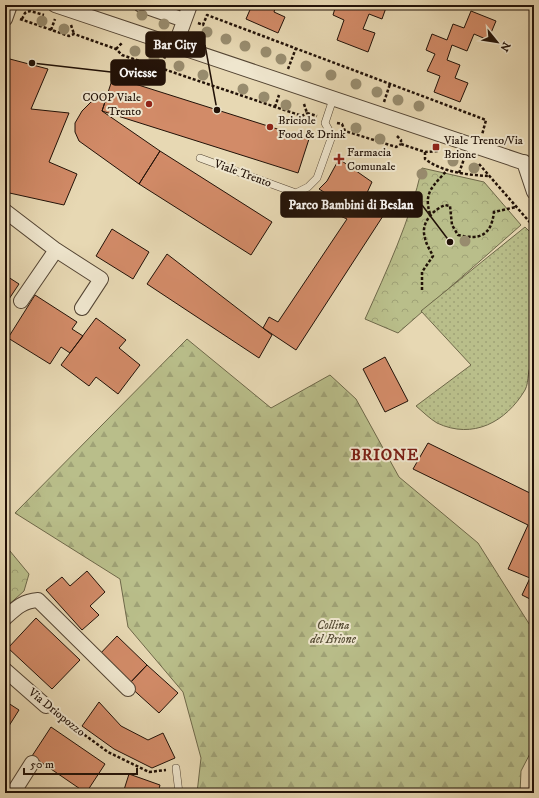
<svg xmlns="http://www.w3.org/2000/svg" width="539" height="798" font-family="'IM FELL DW Pica',serif">
<style>
.forest{fill:url(#forest-firs);stroke:#6e6849}
.park{fill:url(#park-crowns);stroke:#6e6849}
.garden{fill:url(#garden-dots);stroke:#6e6849}
.building{fill:#d28b68;stroke:#221208}
.lines{fill:none;stroke-linecap:round;stroke-linejoin:round}
.service-casing{stroke:#534433;stroke-width:8}
.minor-casing{stroke:#534433;stroke-width:16}
.path{stroke:#221208;stroke-width:2.5;stroke-dasharray:3 2;stroke-linecap:butt}
.service{stroke:#efe6ce;stroke-width:7}
.minor{stroke:#efe6ce;stroke-width:14}
.tree{fill:#988c6e}
.poi-dot{fill:#8f2418;stroke:#efe6ce;stroke-width:1.5}
.labels{text-anchor:middle;stroke-width:4;stroke-linejoin:round;paint-order:stroke}
.poi-label{font-size:12px;fill:#221208;stroke:#efe6ce;text-anchor:start}
.street-label{font-size:12px;fill:#221208;stroke:#efe6ce}
.park-label{font-size:12px;font-style:italic;fill:#574e36;stroke:#efe6ce}
.district-label{font-size:16px;font-weight:bold;letter-spacing:1px;fill:#7a1f14;stroke:#efe6ce}
.leader{fill:none;stroke:#221208;stroke-width:1.5}
.callout-dot{fill:#221208;stroke:#efe6ce;stroke-width:1.5}
.callout{fill:#221208;stroke:#221208;stroke-width:1.5}
.callout-label{font-size:13px;text-anchor:middle;font-weight:bold;fill:#fff}
</style>
<defs>
<pattern id="forest-firs" width="22" height="20" patternUnits="userSpaceOnUse"><rect width="22" height="20" fill="#b9be8a"/><path d="M5 1l3.5 6h-7zM16 11l3.5 6h-7z" fill="#9fa276"/></pattern>
<pattern id="park-crowns" width="20" height="18" patternUnits="userSpaceOnUse"><rect width="20" height="18" fill="#b9be8a"/><path d="M2 6a3 3 0 1 1 6 0M12 15a3 3 0 1 1 6 0" fill="none" stroke="#9fa276"/></pattern>
<pattern id="garden-dots" width="8" height="8" patternUnits="userSpaceOnUse"><rect width="8" height="8" fill="#b9be8a"/><path d="M2 2h.1M6 6h.1" fill="none" stroke="#9fa276" stroke-width="1.8" stroke-linecap="round"/></pattern>
</defs>
<rect width="100%" height="100%" fill="#e7d8b3"/>
<filter id="stains"><feTurbulence type="fractalNoise" baseFrequency=".005" numOctaves="4"/><feColorMatrix values="0 0 0 0 .2 0 0 0 0 .09 0 0 0 0 .02 0 0 0 .5 -.17"/></filter>
<radialGradient id="worn" r=".72"><stop offset=".6" stop-color="#630" stop-opacity="0"/><stop offset="1" stop-color="#630" stop-opacity=".3"/></radialGradient>
<path class="forest" d="M187 339 271 408 330 375 356 399 399 477 478 543 533 630 534 635V746L521 771 520 793H197L201 758 183 692 128 627 120 579 15 513Z"/>
<path class="park" d="M422 168 484 182 521 225 398 333 365 319C387 270 410 221 422 168Z
M5 545 29 574 24 591 5 608Z"/>
<path class="garden" d="M525 227 534 236V361C526 368 530 381 525 390 506 422 473 440 437 423 430 419 422 411 416 406L471 365 421 311Z"/>
<path class="building" d="M252 5H276L274 12 285 17 278 33 246 19Z
M336 5H387L382 19 369 14 363 29 375 33 368 52 337 40 344 20 333 15Z
M530 5H534V37Z
M471 11 496 21 488 40 474 34 467 51 452 45 447 60 460 65 455 78 468 83 460 102 434 92 440 76 427 71 435 54 426 50 432 34 447 40 453 24 464 28Z
M6 58 48 69 31 109 69 113 49 162 77 174 64 205 5 192 7 158 5 157V116L7 109 5 108Z
M113 77 309 139 298 173 102 111Z
M108 93 102 111 160 151 139 184 79 141 75 132V123L82 111 91 102Z
M160 151 272 222 251 255 139 184Z
M339 159 372 182 365 197 383 216 296 350 263 328 269 317 278 322 347 219 338 215 345 205 319 189 327 181Z
M112 229 149 252 133 279 96 256Z
M167 254 272 335 259 358 147 284Z
M5 275 19 284 5 305Z
M35 295 77 322 72 329 83 336 70 353 61 347 50 364 8 338Z
M96 318 126 340 119 348 140 365 118 394 96 377 89 386 61 365Z
M385 357 408 401 385 412 363 369Z
M428 443 534 495V601L522 595 530 578 508 569 528 525 413 469Z
M87 571 105 592 90 606 99 615 82 630 46 590 62 577 70 586Z
M36 618 80 660 52 689 8 648Z
M117 636 147 665 128 685 98 656Z
M147 665 178 693 159 713 128 685Z
M5 701 19 710 7 729 5 728Z
M99 702 121 726 148 740 163 733 175 758 152 768 114 749 82 726Z
M51 727 105 764 86 793 32 756Z
M129 774 160 785 158 793H123Z"/>
<g class="lines">
<g class="service-casing">
<path id="service" d="M200 158 296 193 308 187 317 178 332 136 325 123 333 99
M176 768 179 793"/>
</g>
<g class="minor-casing">
<path id="minor" d="M55 5 534 166
M141 5 184 20
M5 19 10 5
M175 46 190 5
M524 162 534 192
M5 211 56 250 101 279 82 308
M21 301 56 250
M5 618C16 608 23 601 38 600L128 689
M5 670 46 706
M13 793 32 763"/>
</g>
<path class="path" d="M20 19 69 36 74 34 116 49 122 55 302 116 307 113
M22 19 25 13 30 11 44 15
M198 23 203 25 207 15 486 120 482 135
M71 25 74 34
M51 30 55 19
M116 49 123 42
M161 68 165 56
M288 69 296 48
M384 102 390 84
M304 104 307 113
M275 107 279 95
M307 113 317 116
M337 123 342 124 345 131 396 147 401 144
M397 136 401 140V144
M401 144 425 152 438 151
M425 152V159C442 172 467 175 488 176
M479 164 534 227
M459 173 464 159
M430 214C423 191 434 186 448 169
M422 290V272L433 256C430 250 426 244 425 238 420 223 433 210 445 205L450 206 452 225 458 235C480 240 491 236 494 212L516 207
M56 714 108 752 149 772 166 770"/>
<use href="#service" class="service"/>
<use href="#minor" class="minor"/>
</g>
<g class="tree">
<circle cx="142" cy="15" r="5.5"/>
<circle cx="42" cy="21" r="5.5"/>
<circle cx="164" cy="24" r="5.5"/>
<circle cx="64" cy="29" r="5.5"/>
<circle cx="207" cy="32" r="5.5"/>
<circle cx="226" cy="39" r="5.5"/>
<circle cx="245" cy="46" r="5.5"/>
<circle cx="135" cy="51" r="5.5"/>
<circle cx="266" cy="52" r="5.5"/>
<circle cx="154" cy="58" r="5.5"/>
<circle cx="281" cy="59" r="5.5"/>
<circle cx="179" cy="66" r="5.5"/>
<circle cx="306" cy="66" r="5.5"/>
<circle cx="203" cy="75" r="5.5"/>
<circle cx="331" cy="75" r="5.5"/>
<circle cx="356" cy="84" r="5.5"/>
<circle cx="243" cy="89" r="5.5"/>
<circle cx="377" cy="92" r="5.5"/>
<circle cx="264" cy="97" r="5.5"/>
<circle cx="398" cy="100" r="5.5"/>
<circle cx="286" cy="105" r="5.5"/>
<circle cx="419" cy="106" r="5.5"/>
<circle cx="356" cy="128" r="5.5"/>
<circle cx="380" cy="139" r="5.5"/>
<circle cx="453" cy="161" r="5.5"/>
<circle cx="474" cy="168" r="5.5"/>
<circle cx="422" cy="174" r="5.5"/>
<circle cx="465" cy="241" r="5.5"/>
</g>
<g class="poi-dot">
<circle cx="149" cy="104" r="4"/>
<circle cx="270" cy="127" r="4"/>
<rect x="432" y="143" width="8" height="8" rx="2"/>
<path d="M337 153h4v4h4v4h-4v4h-4v-4h-4v-4h4z"/>
</g>
<g class="labels">
<g class="poi-label">
<text x="141" y="101" text-anchor="end">COOP Viale<tspan x="141" dy="14">Trento</tspan></text>
<text x="278" y="124">Briciole<tspan x="278" dy="14">Food &amp; Drink</tspan></text>
<text x="444" y="144">Viale Trento/Via<tspan x="444" dy="14">Brione</tspan></text>
<text x="347" y="156">Farmacia<tspan x="347" dy="14">Comunale</tspan></text>
</g>
<g class="street-label">
<text transform="translate(243 173) rotate(20)" y="4">Viale Trento</text>
<text transform="translate(57 712) rotate(39)" y="4">Via Driopozzo</text>
</g>
<g class="park-label">
<text x="333" y="629">Collina<tspan x="333" dy="14">del Brione</tspan></text>
</g>
<g class="district-label">
<text x="385" y="460">BRIONE</text>
</g>
</g>
<path class="leader" d="M217 110L205 45M32 63L111 72M450 242L422 205"/>
<g class="callout-dot">
<circle cx="217" cy="110" r="4"/>
<circle cx="32" cy="63" r="4"/>
<circle cx="450" cy="242" r="4"/>
</g>
<g class="callout">
<rect x="146" y="32" width="59" height="25" rx="4"/>
<rect x="111" y="60" width="54" height="25" rx="4"/>
<rect x="281" y="192" width="141" height="25" rx="4"/>
</g>
<g class="callout-label">
<text x="175" y="49">Bar City</text>
<text x="138" y="77">Oviesse</text>
<text x="351" y="209">Parco Bambini di Beslan</text>
</g>
<rect width="539" height="798" fill="none" stroke="#e7d8b3" stroke-width="20"/>
<rect x="6" y="6" width="527" height="786" fill="none" stroke="#221208" stroke-width="2"/>
<rect x="10" y="10" width="519" height="778" fill="none" stroke="#221208"/>
<g transform="translate(497 42) rotate(120)" stroke="#efe6ce" stroke-width="3" paint-order="stroke">
<path d="M0-3L7 15L0 10L-7 15Z" fill="#221208"/>
<text y="-6" font-size="11" font-weight="bold" text-anchor="middle" fill="#221208">N</text>
</g>
<path d="M24 768v6h113v-6" fill="none" stroke="#221208" stroke-width="2"/>
<text x="30" y="768" font-size="12" fill="#221208" stroke="#efe6ce" stroke-width="3" paint-order="stroke">50 m</text>
<rect width="100%" height="100%" filter="url(#stains)"/>
<rect width="100%" height="100%" fill="url(#worn)"/>
</svg>
